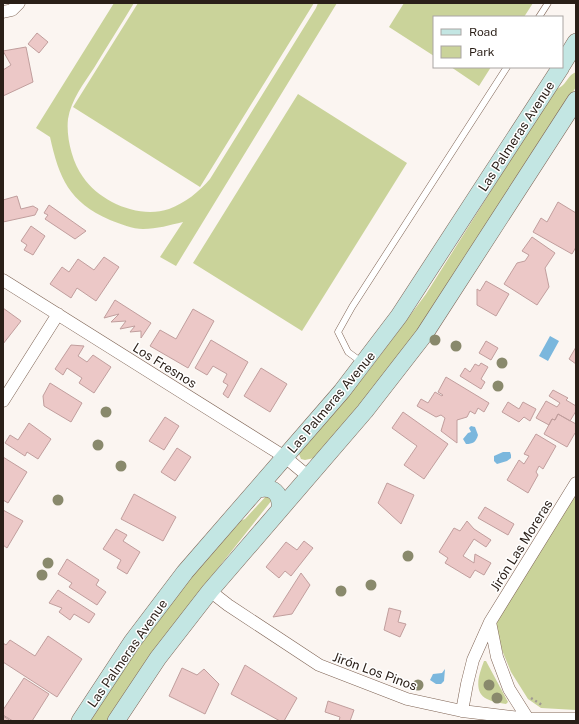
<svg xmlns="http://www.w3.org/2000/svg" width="579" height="724" font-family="'Public Sans',sans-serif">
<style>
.green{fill:#cad39a}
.water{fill:#7bb7dd}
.building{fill:#ecc8c7;stroke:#c19e9d}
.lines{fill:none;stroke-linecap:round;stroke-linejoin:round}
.service-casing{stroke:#7f6455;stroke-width:7}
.minor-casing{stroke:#7f6455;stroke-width:13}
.secondary-casing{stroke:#7f6455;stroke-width:18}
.path{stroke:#a19993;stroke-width:2.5;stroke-dasharray:2 3;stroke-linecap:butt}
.service{stroke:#fff;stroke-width:6}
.minor{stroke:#fff;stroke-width:12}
.secondary{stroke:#c3e6e3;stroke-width:17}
.tree{fill:#89896c}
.labels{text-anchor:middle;stroke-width:3;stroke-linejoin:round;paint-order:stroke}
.street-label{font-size:13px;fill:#2a1f18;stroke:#fff}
</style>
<rect width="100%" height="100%" fill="#fbf5f1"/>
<path class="green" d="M114 3H134C121 25 107 46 94 68 84 83 71 100 68 119 66 137 72 162 83 177 100 202 139 219 169 209 185 203 199 192 210 179L316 8 318 3H337L176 266 160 257 183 222C170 225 157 229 143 229 133 229 120 224 110 220 69 202 59 178 50 137L36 128Z
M138 3H314L200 187 73 107Z
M404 3H533L524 17H434V56L389 27Z
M451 67H491L479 86Z
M576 72V87L416 334 365 398 314 458 305 460 301 459 299 454 303 447 367 373 426 294 554 91C557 89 561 87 563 85 568 80 569 75 576 72Z
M298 94 407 163 302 331 193 263Z
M576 490V710L541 708 528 699 511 672 499 643 496 618Z
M268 494 272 500 192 601 109 721H87L167 608 235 523 245 519Z
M484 661H486L508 702 506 704C500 703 493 702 487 699 472 692 480 672 484 661Z"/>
<path class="water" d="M550 336 559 341 548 361 539 356Z
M471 426 475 427 478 435C476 442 473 444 466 444L463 439 468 433 471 432 469 428Z
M503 452H510L511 455V458L507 461 497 464 494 461V456Z
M445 669 444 681 441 684H436L430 680 433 674 442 673Z"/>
<path class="building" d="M37 33 48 42 39 53 28 44Z
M26 47 33 82 3 96V70L11 65 3 51Z
M17 196 21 209 33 206 38 209 35 215 3 222V200Z
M558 202 576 213V247L572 254 533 232 541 218 547 222Z
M49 205 86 231 75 239 45 219 48 215 44 213Z
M31 226 45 236 33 255 24 250 27 245 21 241Z
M532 237 555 253 545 268 549 287 537 305 504 284 517 263 525 261 529 255 522 251Z
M104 257 119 267 96 301 77 288 71 298 50 284 62 267 69 272 78 259 94 270Z
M486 281 509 294 496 316 477 305V289L480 291Z
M115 300 151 323 141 338V331L130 332 135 326 120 329 126 321 111 322 119 314 104 318Z
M3 308 21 321 3 344Z
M193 309 214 321 188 368 150 346 160 330 176 339Z
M211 340 248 362 228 398 223 394 228 385 223 382 227 374 213 366 207 375 195 368Z
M486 341 498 348 491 360 479 353Z
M71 345 84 346 78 356 87 362 93 355 111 367 94 393 79 383 82 378 67 368 63 375 55 369Z
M576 347V364L569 359Z
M481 363 488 367 481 379 485 382 481 389 460 376 465 368 470 372 475 364 479 366Z
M261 368 287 384 270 412 244 396Z
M446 377 489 403 484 412 478 408 475 414 470 411 467 417 457 420V443L441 431 445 418 441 415 436 417 417 406 421 399 428 403 435 392 442 396 443 395 438 392Z
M50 383 82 403 71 422 44 406 43 396Z
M553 390 568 398 566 400 576 406V411L570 421 558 414 555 420 552 419 549 425 536 418 546 401 557 407 560 403 549 396Z
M508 402 519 409 523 402 536 409 530 421 524 417 519 422 502 412Z
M403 412 448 444 424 479 404 465 417 446 392 428Z
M558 414 576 424V434L575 433 567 447 544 434 552 419 555 420Z
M165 417 179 426 164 450 149 441Z
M29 423 51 439 38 459 27 452 25 456 5 443 10 435 18 440Z
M536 434 556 446 543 469 539 466 536 472 538 475 528 493 507 480 519 460 524 464 529 456 524 454Z
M177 448 191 457 175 481 161 472Z
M3 457 27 472 8 503 3 500Z
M387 483 414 495 401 524 378 503Z
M134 494 176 517 163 541 121 519Z
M485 507 514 524 508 535 478 518Z
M3 510 23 521 7 548 3 545Z
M467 521 474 529 491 540 486 547 474 539 463 556 474 563 475 554 491 563 484 575 475 570 470 578 445 563 448 558 439 552 454 528 460 531Z
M116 529 127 535 123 541 140 552 127 574 117 568 121 560 103 549Z
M304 541 313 548 291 576 285 571 279 578 266 567 286 542 297 550Z
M67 559 99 580 96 585 106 592 97 605 69 587 72 583 58 574Z
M301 573 310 585 292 614 273 617Z
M58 590 95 614 89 623 74 614 70 620 59 612 62 608 49 603Z
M389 608 401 611 398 622 406 624 400 637 384 630Z
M48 636 82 659 57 697 3 662V643L6 645 10 640 35 656Z
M245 665 297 698 284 721H280L231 694Z
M182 668 197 675 204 669 219 684 205 714 169 696Z
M24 678 49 694 32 721H13L3 715V710Z
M328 701 354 710 350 721H339L340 717 325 712Z
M3 716 11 721H3Z"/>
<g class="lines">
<g class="service-casing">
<path id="service" d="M539 17 548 3
M363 363 348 352 338 332 352 307 507 67"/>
</g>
<g class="minor-casing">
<path id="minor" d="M3 12 12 10 19 3
M3 280 285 457 309 477
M3 401 58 314
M210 591 228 605 319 665 407 699 462 711 528 719H576
M490 622 497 657 509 689 528 719
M462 711 467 684 473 660 490 622 576 483"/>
</g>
<g class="secondary-casing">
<path id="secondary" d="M562 65 576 42
M258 489C273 486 281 493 280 508
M80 721 132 642 185 572 342 391 399 316 561 67
M116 721 158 658 210 591 365 411 424 335 576 100"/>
</g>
<path class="path" d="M531 698 542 705"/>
<use href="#service" class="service"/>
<use href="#minor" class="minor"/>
<use href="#secondary" class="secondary"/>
</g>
<g class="tree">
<circle cx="435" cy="340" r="5.5"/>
<circle cx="456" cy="346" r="5.5"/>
<circle cx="502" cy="363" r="5.5"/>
<circle cx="498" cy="386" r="5.5"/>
<circle cx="106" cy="412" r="5.5"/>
<circle cx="98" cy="445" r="5.5"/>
<circle cx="121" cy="466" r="5.5"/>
<circle cx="58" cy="500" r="5.5"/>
<circle cx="408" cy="556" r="5.5"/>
<circle cx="48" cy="563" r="5.5"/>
<circle cx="42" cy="575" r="5.5"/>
<circle cx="371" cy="585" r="5.5"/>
<circle cx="341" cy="591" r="5.5"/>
<circle cx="418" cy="685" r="5.5"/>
<circle cx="489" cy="685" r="5.5"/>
<circle cx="497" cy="698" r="5.5"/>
</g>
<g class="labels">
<g class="street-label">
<text transform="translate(516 136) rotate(-57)" y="5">Las Palmeras Avenue</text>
<text transform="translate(165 365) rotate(32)" y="5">Los Fresnos</text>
<text transform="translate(331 402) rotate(-50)" y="5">Las Palmeras Avenue</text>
<text transform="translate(521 545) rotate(-58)" y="5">Jirón Las Moreras</text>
<text transform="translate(127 653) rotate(-55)" y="5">Las Palmeras Avenue</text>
<text transform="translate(375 671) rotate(20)" y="5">Jirón Los Pinos</text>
</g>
</g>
<rect width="579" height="724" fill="none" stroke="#2a1f18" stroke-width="8"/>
<rect x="433" y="16" width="130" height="52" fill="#ffffff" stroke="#aaa5a3"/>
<rect x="441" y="29" width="20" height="6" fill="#c3e6e3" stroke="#aaa5a3"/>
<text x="469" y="36" font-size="12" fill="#2a1f18">Road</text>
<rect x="441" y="46" width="20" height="12" fill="#cad39a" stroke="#aaa5a3"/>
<text x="469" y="56" font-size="12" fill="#2a1f18">Park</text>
</svg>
